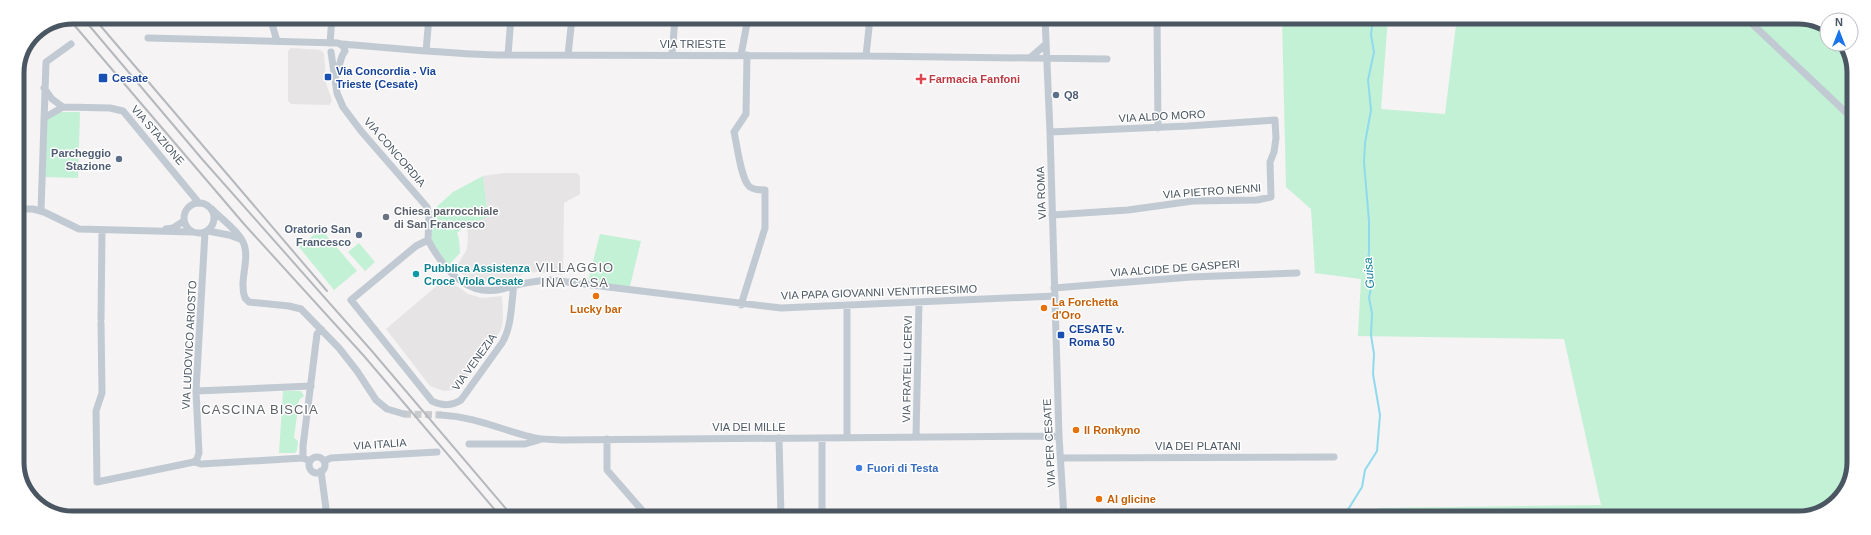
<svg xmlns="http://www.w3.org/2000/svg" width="1871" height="535" font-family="Helvetica,sans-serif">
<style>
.education{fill:#e6e4e5}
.green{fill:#c3f1d5}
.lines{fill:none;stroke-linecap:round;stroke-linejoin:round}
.stream{stroke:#90daee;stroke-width:2}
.street-tunnel{stroke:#caccce;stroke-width:7;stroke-dasharray:7 3.5;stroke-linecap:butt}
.street{stroke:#c1cad2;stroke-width:7}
.rail{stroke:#b5b8bd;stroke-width:2}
.transit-dot{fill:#1a4fb4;stroke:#fff;stroke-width:1.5}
.health-dot{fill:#e0444e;stroke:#fff;stroke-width:1.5}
.service-dot{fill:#5c6f8a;stroke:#fff;stroke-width:1.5}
.worship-dot{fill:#6b7280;stroke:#fff;stroke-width:1.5}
.culture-dot{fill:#0f9aa8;stroke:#fff;stroke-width:1.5}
.food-dot{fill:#e8710a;stroke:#fff;stroke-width:1.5}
.shop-dot{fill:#3f7fe0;stroke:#fff;stroke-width:1.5}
.labels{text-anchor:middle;stroke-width:3;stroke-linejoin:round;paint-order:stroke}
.street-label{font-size:11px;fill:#4a5661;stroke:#fff}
.transit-label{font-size:11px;font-weight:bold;fill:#164399;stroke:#fff;text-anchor:start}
.health-label{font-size:11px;font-weight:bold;fill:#be3a42;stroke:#fff;text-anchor:start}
.service-label{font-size:11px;font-weight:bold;fill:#4e5e75;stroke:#fff;text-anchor:end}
.worship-label{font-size:11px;font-weight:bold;fill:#5b616d;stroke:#fff;text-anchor:start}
.culture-label{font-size:11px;font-weight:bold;fill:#0d838f;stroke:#fff;text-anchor:start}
.food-label{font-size:11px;font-weight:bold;fill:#c56008;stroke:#fff;text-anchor:start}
.shop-label{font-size:11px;font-weight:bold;fill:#366cbe;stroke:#fff;text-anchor:start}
.water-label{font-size:12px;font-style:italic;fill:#0c7c9b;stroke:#fff}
.quarter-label{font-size:13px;letter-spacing:1px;fill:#5f6368;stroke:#fff}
.rim{fill:none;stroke:#4a5661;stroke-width:5}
</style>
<rect width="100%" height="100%" fill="#f5f3f3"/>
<path class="education" d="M291 48 321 50 324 54 326 83 332 101 329 105 291 104 288 101V51Z
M504 173H577L580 176V194L564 203 563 275 538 272 526 273 509 280 482 283 469 279 455 269 467 249 468 234 466 225 488 217 483 176Z
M446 278 468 294 482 298 502 296 503 320 501 330 465 380 453 390 444 391 430 386 386 329Z"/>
<path class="green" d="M1282 18H1388L1381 109 1445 114 1456 25 1474 18 1812 19 1827 28V44H1844L1854 69 1852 476 1832 506 1799 518H1378L1377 508 1601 505 1564 339 1358 336 1361 279 1315 273 1311 209 1286 187Z
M56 112H80L78 178 45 177 46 120Z
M483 176 488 217 466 225 457 233 459 239 460 253 448 266 431 243 433 220 431 212 453 192Z
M321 229 357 271 334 290 299 247Z
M600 234 641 241 629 290 587 285Z
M359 243 375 262 365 271 348 252Z
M283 391H301L304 396 299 400 294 438 298 441 297 450 295 453H279Z"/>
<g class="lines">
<path class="stream" d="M1339 518 1349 508 1362 487 1365 470 1377 451 1380 415 1373 374 1374 354 1371 335 1372 313 1369 298 1371 288 1367 269 1369 252V221L1364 163 1365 143 1371 110 1368 80 1374 52 1371 35 1373 18"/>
<path class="street-tunnel" d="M404 414 441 415"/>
<path class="street" d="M270 17 277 41
M1045 18 1050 132 1059 436 1064 517
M1157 18 1158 128
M1747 19 1854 120
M148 38 338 43 343 46 345 51 342 56 335 80
M330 43 332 17
M341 44C394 48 447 54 500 55L866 56 1107 59
M426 51 429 17
M331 52 337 93 343 107 361 131 427 207 429 217 428 240
M508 55 511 17
M568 55 572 18
M672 55 675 18
M741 55 748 18
M866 56 870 18
M1030 58 1046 44
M44 88 52 99 63 107
M44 118 63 107 110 108 123 111 199 203
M1050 132 1188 126 1275 120 1276 138 1274 152 1270 162 1271 197 1257 200 1193 201 1128 210 1052 215
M184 218a15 15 0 1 1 30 0a15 15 0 1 1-30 0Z
M17 209H33L44 212 79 229 193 232
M212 209C221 219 235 228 242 240 252 257 238 280 245 298L249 302 289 306 301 309 339 348 357 371 376 400 387 409 404 414
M41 211 46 62 71 44
M166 229 173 228 184 221
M208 231 229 235 240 239
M428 240C443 268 466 298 502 289 521 284 531 281 551 280L781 308 1055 296
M428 240 416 246 351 300 432 401C441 406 452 406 461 400L502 343C512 327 511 304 514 285
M1054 288 1191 277 1297 273
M741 305 765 228V190C760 190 754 190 750 187 741 181 737 144 734 132L746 114 747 55
M101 319 102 230
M101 323 102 393 96 411 97 482 194 462 197 459 199 453 196 391 205 232
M196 391 311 386
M441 415C476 417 499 429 531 437 541 440 552 439 562 440L1059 436
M847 437V306
M916 437 919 302
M779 438 781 517
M822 438V517
M607 439V470L648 517
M469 444H525L539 440
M309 465a8 8 0 1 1 16 0a8 8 0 1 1-16 0Z
M1061 458 1334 457
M310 461 303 458V446L317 334 321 329
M324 461 331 458 437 452
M194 462 201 464 303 458
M321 471 327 516"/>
<path class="rail" d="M82 17 202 159 371 350 513 517
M93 17 327 291
M69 19 244 224 364 356 501 517"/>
</g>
<g class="transit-dot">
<rect x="324" y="73" width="8" height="8" rx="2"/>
<rect x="98" y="73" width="10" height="10" rx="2"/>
<rect x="1057" y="331" width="8" height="8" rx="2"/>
</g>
<path class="health-dot" d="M919 73h4v4h4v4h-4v4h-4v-4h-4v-4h4z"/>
<g class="service-dot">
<circle cx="1056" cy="95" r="4"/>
<circle cx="119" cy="159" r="4"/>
<circle cx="359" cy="235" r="4"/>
</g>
<circle class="worship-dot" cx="386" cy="217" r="4"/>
<circle class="culture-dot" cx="416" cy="274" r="4"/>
<g class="food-dot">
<circle cx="596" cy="296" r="4"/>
<circle cx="1044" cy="308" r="4"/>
<circle cx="1076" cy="430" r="4"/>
<circle cx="1099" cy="499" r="4"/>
</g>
<circle class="shop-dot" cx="859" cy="468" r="4"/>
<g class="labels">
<g class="street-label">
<text x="693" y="48">VIA TRIESTE</text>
<text transform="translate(1162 116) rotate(-3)" y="4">VIA ALDO MORO</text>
<text transform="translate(158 135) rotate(49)" y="4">VIA STAZIONE</text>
<text transform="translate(395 152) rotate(49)" y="4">VIA CONCORDIA</text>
<text transform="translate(1212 191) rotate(-4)" y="4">VIA PIETRO NENNI</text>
<text transform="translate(1041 193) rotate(-92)" y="4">VIA ROMA</text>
<text transform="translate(1175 268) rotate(-4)" y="4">VIA ALCIDE DE GASPERI</text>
<text transform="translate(879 292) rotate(-2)" y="4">VIA PAPA GIOVANNI VENTITREESIMO</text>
<text transform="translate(189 345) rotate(-87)" y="4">VIA LUDOVICO ARIOSTO</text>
<text transform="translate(474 362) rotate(-54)" y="4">VIA VENEZIA</text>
<text transform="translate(907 369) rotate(-89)" y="4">VIA FRATELLI CERVI</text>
<text x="749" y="431">VIA DEI MILLE</text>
<text transform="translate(1049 443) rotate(-93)" y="4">VIA PER CESATE</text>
<text transform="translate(380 444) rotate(-4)" y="4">VIA ITALIA</text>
<text x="1198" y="450">VIA DEI PLATANI</text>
</g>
<g class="transit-label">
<text x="336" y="75">Via Concordia - Via<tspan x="336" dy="13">Trieste (Cesate)</tspan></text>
<text x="112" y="82">Cesate</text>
<text x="1069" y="333">CESATE v.<tspan x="1069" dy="13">Roma 50</tspan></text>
</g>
<g class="health-label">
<text x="929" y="83">Farmacia Fanfoni</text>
</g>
<g class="service-label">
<text x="1064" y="99" text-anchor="start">Q8</text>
<text x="111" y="157">Parcheggio<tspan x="111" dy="13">Stazione</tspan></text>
<text x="351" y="233">Oratorio San<tspan x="351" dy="13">Francesco</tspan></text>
</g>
<g class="worship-label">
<text x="394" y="215">Chiesa parrocchiale<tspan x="394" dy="13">di San Francesco</tspan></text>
</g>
<g class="culture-label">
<text x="424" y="272">Pubblica Assistenza<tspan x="424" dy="13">Croce Viola Cesate</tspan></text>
</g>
<g class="food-label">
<text x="1052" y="306">La Forchetta<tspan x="1052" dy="13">d'Oro</tspan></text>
<text x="596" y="313" text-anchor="middle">Lucky bar</text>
<text x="1084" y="434">Il Ronkyno</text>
<text x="1107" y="503">Al glicine</text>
</g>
<g class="shop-label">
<text x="867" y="472">Fuori di Testa</text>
</g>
<g class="water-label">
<text transform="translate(1369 273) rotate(-95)" y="4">Guisa</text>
</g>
<g class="quarter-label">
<text x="575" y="272">VILLAGGIO<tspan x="575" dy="15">INA CASA</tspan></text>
<text x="260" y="414">CASCINA BISCIA</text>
</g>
</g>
<path d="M0 0H1871V535H0ZM73 24H1798A49 49 0 0 1 1847 73V462A49 49 0 0 1 1798 511H73A49 49 0 0 1 24 462V73A49 49 0 0 1 73 24Z" fill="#fff" fill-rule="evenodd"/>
<path class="rim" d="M73 24H1798A49 49 0 0 1 1847 73V462A49 49 0 0 1 1798 511H73A49 49 0 0 1 24 462V73A49 49 0 0 1 73 24Z"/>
<g transform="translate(1839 32)"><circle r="19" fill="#ffffff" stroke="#b7bbc0"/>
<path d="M0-3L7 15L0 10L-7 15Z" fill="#1a73e8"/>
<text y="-6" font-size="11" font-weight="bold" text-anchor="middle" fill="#4a5661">N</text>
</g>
</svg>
